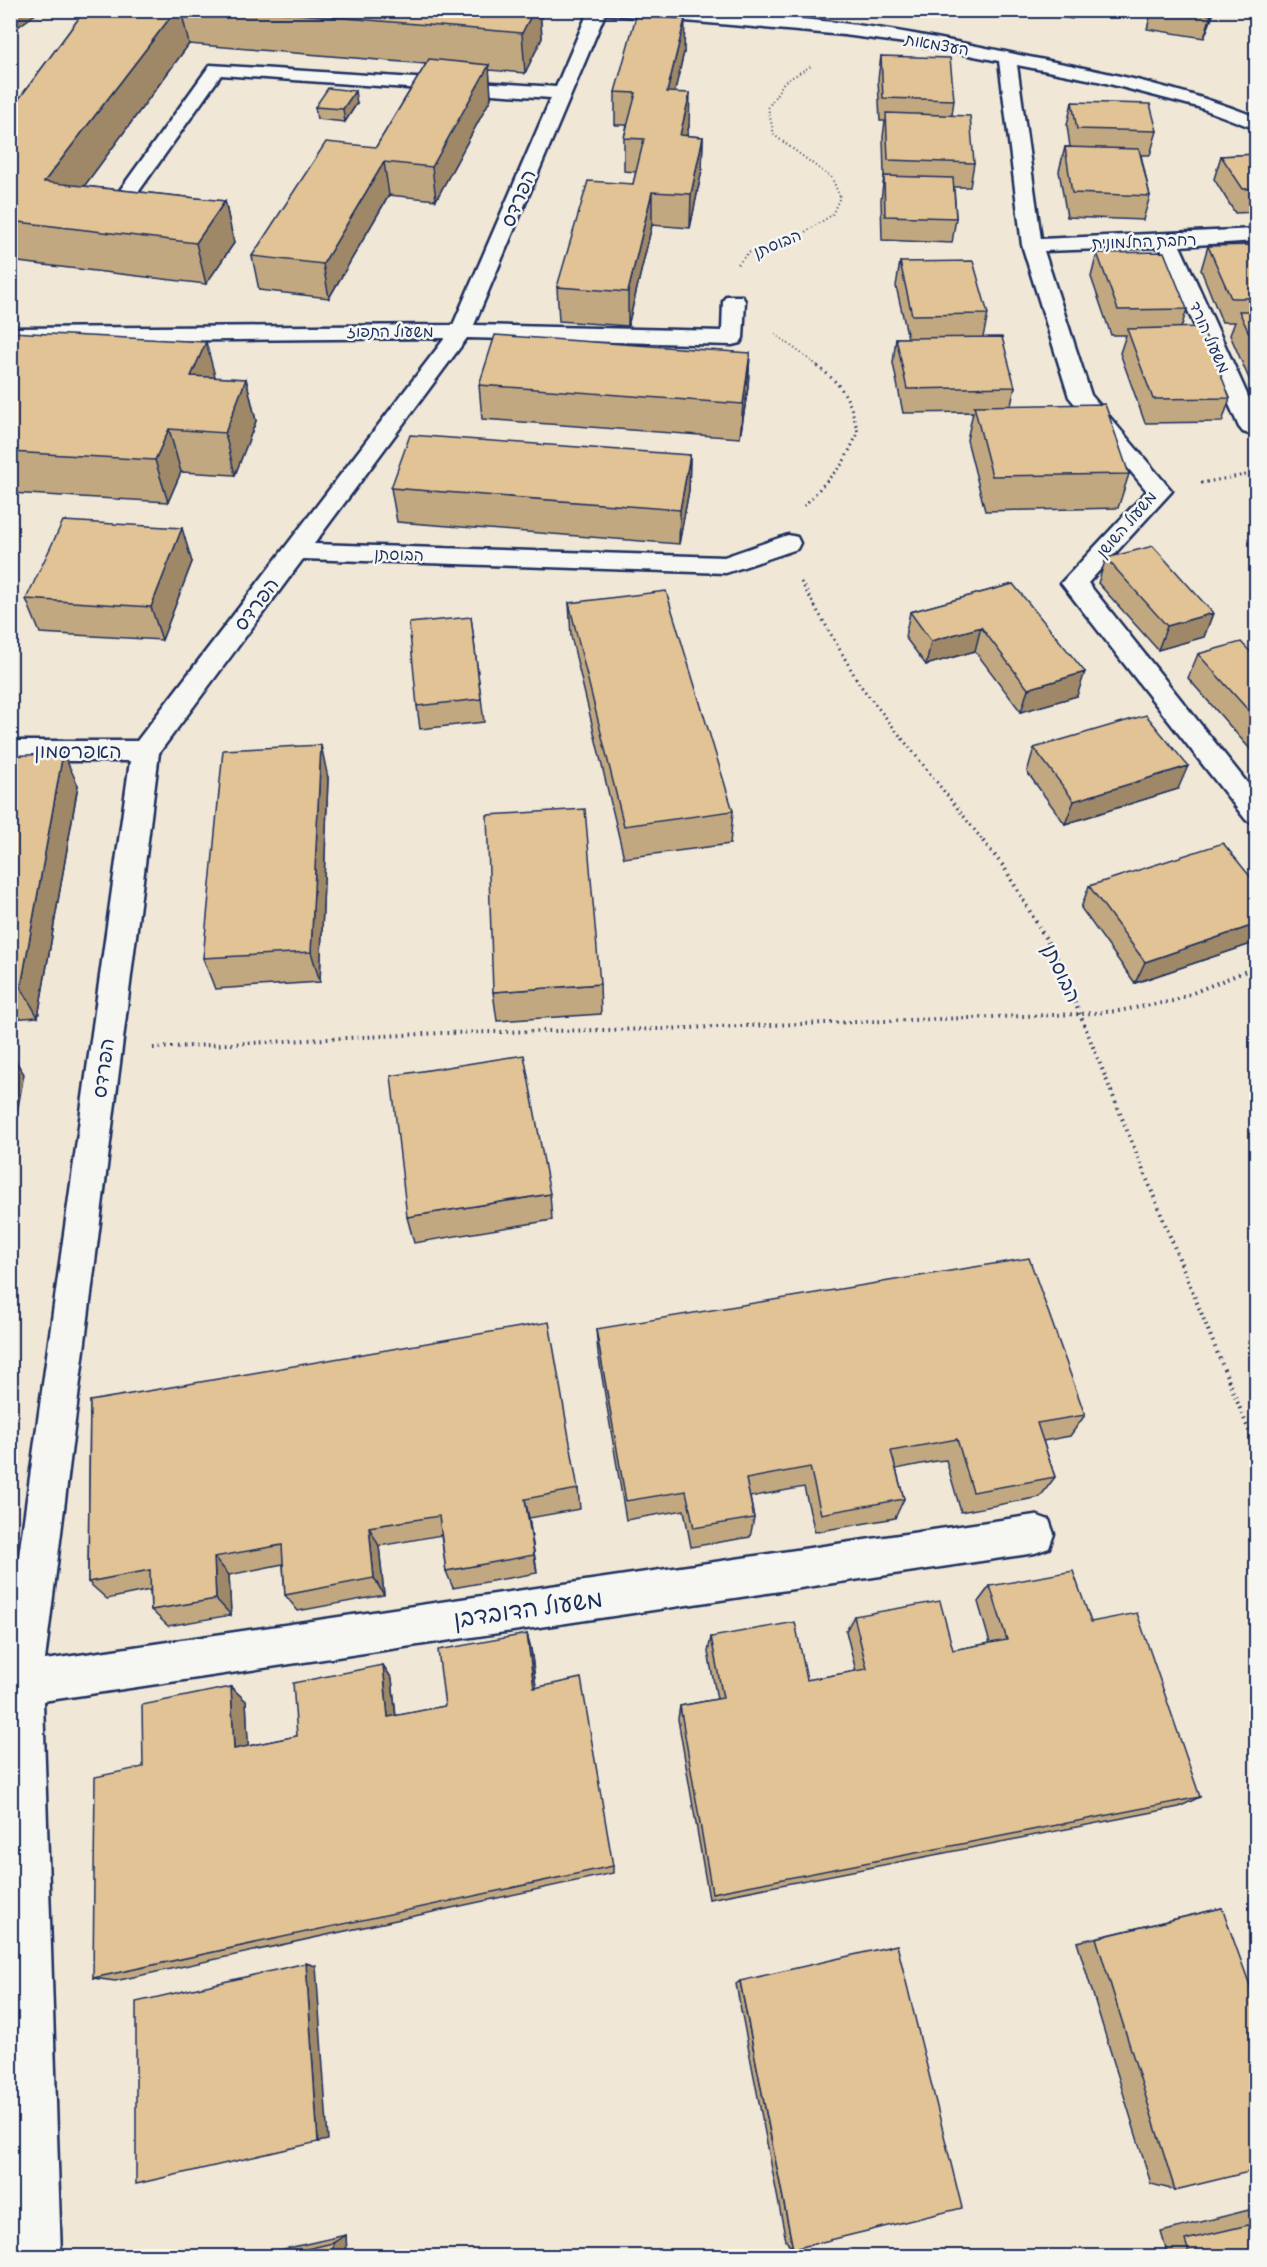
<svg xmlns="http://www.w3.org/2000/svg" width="1267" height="2267" font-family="Itim,'Playpen Sans Hebrew',sans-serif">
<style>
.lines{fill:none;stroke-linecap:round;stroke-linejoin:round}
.minor-casing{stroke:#1b2f5e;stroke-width:5}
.path-far2{stroke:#1b2f5e;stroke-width:2;stroke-dasharray:1 3;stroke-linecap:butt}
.path-far1{stroke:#1b2f5e;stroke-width:3;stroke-dasharray:1.5 4;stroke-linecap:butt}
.path{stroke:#1b2f5e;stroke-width:4;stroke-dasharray:1.5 4.5;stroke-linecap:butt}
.minor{fill:#f6f6f2;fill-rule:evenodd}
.wall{fill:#c2a880;stroke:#1b2f5e;stroke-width:1.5}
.shaded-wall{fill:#9e8868;stroke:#1b2f5e;stroke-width:1.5}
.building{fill:#e1c395;stroke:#1b2f5e;stroke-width:1.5}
.labels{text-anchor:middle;stroke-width:5;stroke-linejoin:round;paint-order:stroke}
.far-street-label{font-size:16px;fill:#1b2f5e;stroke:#f6f6f2}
.street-label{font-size:20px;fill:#1b2f5e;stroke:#f6f6f2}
.near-street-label{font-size:24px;fill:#1b2f5e;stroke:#f6f6f2}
</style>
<rect width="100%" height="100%" fill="#f0e7d6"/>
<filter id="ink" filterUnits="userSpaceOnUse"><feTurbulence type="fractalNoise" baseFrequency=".0167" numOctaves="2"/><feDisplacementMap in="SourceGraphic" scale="12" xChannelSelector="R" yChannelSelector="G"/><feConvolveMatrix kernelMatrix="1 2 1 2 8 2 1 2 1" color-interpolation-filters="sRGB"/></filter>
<g filter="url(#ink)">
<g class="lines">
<g class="minor-casing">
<path id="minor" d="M589 10C697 10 808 15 914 34 953 41 992 49 1029 57 1106 72 1183 88 1256 117V129L1198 107 1098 81 1017 65 1041 239 1256 229V241L1180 246 1256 414V436L1243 432 1239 427 1160 247 1044 251 1091 395 1172 491 1088 583 1256 794V823L1246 820 1061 583 1147 491 1069 397 1022 245 999 61 913 44 844 35 605 14 474 325 722 331 723 301 726 296H742L745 301 743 338 740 343 732 345 467 338 314 544 724 557 788 535 797 537 800 543 797 549 726 573 303 559 159 753 45 1660 1035 1515 1049 1520 1054 1534 1049 1548 1035 1553 43 1701 61 2256H13L10 1620 130 761H10V741H137L445 338 10 342V328L453 325 551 98 221 75 132 201H118L115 197 210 65 556 87Z"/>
</g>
<path class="path-far2" d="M738 264 748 253 802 234 832 215 840 197 832 178 774 135 768 108 784 82 811 66
M775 334 818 366"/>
<path class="path-far1" d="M1201 483 1256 473
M804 506 843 463 858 433C850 399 845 387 816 365
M801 582 860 685 984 842"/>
<path class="path" d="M983 841 1004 867 1057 958 1256 1448
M153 1048 442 1033 659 1029 1080 1014 1118 1011 1173 1001 1256 967"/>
<use href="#minor" class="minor"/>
</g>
<path class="wall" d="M85 10H540L542 38 525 73 489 70 491 98 436 200 389 195 329 298 259 290 252 256 376 147 426 64 189 44 84 186 225 201 234 243 206 284 10 261V111Z
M1015 10H1076L1072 19Z
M1152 10H1215L1204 38 1147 29Z
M684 52 674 92 689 126 687 136 703 137 702 170 690 228 652 225 628 326 559 321 557 287 633 184 636 172 624 171V138L627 125H615V92Z
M881 56 954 100 952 115 974 163 970 187H954L956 218 952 243 882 240 881 200 884 176 883 137 885 121H880L878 79Z
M1072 102 1157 131 1150 155H1141L1150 196 1143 220 1067 217 1059 171 1065 147H1070L1067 125Z
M357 103 345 122 317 119 315 107Z
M1257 154V212L1235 213 1214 179 1221 156Z
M1257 245V397L1230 335 1235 322H1222L1201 270 1208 246Z
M1097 253 1187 309 1181 328 1230 398 1222 422 1145 423 1120 353 1126 335H1111L1091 277Z
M900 262 988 314 983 337 1015 387 1011 405 1129 474 1118 508 985 511 967 440 973 412 903 413 893 363 896 338H908L896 286Z
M10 332 215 378 246 379 256 421 235 475 181 472 168 502 10 493Z
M750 353 748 387 740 438 482 419 479 385Z
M690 455 689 490 679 544 397 522 391 488Z
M1106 558 1213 613 1204 637 1158 650 1098 583Z
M192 562 162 640 40 633 26 599Z
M1013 584 1077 696 1021 712 975 651 926 665 905 637 910 612Z
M569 603 733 811 730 844 624 858 571 636Z
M471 617 484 722 420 729 417 706Z
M1198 654 1257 659V757L1188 678Z
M1034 748 1178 789 1065 824 1027 772Z
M10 756 78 785 38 1017 10 1019Z
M328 778 320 982 215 989 203 958Z
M1257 885V942L1135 983 1081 908 1089 886Z
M600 984 601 1014 497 1021 493 992Z
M550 1194 552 1220 414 1243 407 1217Z
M596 1329 1085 1415 1070 1436 1043 1441 1055 1477 1040 1497 961 1512 946 1460 936 1461 896 1469 904 1499 895 1518 815 1532 804 1487 750 1497 754 1518 750 1537 691 1547 684 1510 626 1520 598 1353Z
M90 1401 578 1489 580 1509 529 1518 537 1573 453 1588 446 1571 441 1535 379 1546 384 1595 298 1611 285 1595 283 1564 229 1575 231 1615 168 1626 151 1610 150 1590 107 1599 88 1582Z
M990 1586 1091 1622 1200 1797 1179 1807 709 1899 678 1719 680 1706 717 1699 708 1652 711 1637 807 1680 856 1671 846 1631 854 1616 953 1650 990 1643 978 1602Z
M527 1634 531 1649 536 1688 613 1866V1873L115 1981 93 1978 143 1767 231 1687 246 1701 248 1746 297 1736 383 1665 392 1679 396 1716 445 1706Z
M1222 1908 1175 2190 1151 2184 1077 1942Z
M740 1981 793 2249 786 2241 736 1984Z
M1257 2208V2256H1168L1161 2232Z
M346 2235 347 2256H253Z"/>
<path class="shaded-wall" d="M10 10H41L11 32Z
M176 10H181L189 44 57 223 44 182Z
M534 10H540L542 38 525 73 522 33Z
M1212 10H1215L1204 38 1211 15Z
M685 19 684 52 667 125V92Z
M489 65 491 98 436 200 432 167Z
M355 91 357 103 345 122 343 109Z
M690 93 689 126 679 169 680 135Z
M703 137 702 170 690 228 691 194Z
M384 162 389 195 329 298 323 264Z
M652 192V225L628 326V292Z
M225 201 234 243 206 284 196 243Z
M206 342 217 384 191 376Z
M750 353 748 387 740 438 743 404Z
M246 379 256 421 235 475 225 433Z
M169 429 181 472 168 502 155 460Z
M690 455 689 490 679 544 680 510Z
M182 528 192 562 162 640 151 607Z
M10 550 16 563 10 574Z
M1213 613 1204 637 1158 650 1167 626Z
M981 627 975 651 926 665 931 641Z
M1085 672 1077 696 1021 712 1028 689Z
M321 745 328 778 320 982 311 952Z
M63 753 78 785 38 1017 21 987Z
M1188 766 1178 789 1065 824 1074 801Z
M1257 924V942L1135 983 1145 962Z
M10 1052 24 1074 10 1152Z
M525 1499 529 1518 537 1573 534 1555Z
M369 1527 379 1546 384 1595 374 1578Z
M214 1557 229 1575 231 1615 216 1599Z
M527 1634 531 1649 538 1701 534 1688Z
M383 1665 392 1679 397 1730 388 1717Z
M231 1687 246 1701 249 1760 234 1749Z
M306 1963 316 1966 328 2140 318 2142Z
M346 2235 347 2256H333V2243Z"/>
<path class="building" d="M85 10H176L44 182 225 201 196 243 10 221V111Z
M250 10H534L522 33Z
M1185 10H1212L1211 15Z
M636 16 685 19 667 92 690 93 680 135 703 137 691 194 652 192 628 292 557 287 588 181 633 184 644 139 624 138 636 93 615 92Z
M881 56 950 58 954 100 883 98Z
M429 59 489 65 432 167 384 162 323 264 252 256 326 142 376 147Z
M328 88 355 91 343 109 315 107Z
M1072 102 1150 104 1157 131 1077 129Z
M886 113 970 116 974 163 888 160Z
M1065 147 1139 149 1150 196 1072 193Z
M1257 154V188L1243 189 1221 156Z
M884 176 953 178 956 218 885 216Z
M1257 245V298H1231L1208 246Z
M1164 252 1187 309 1118 310 1097 253Z
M973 261 988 314 912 315 900 262Z
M1239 311H1257V351Z
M1202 327 1230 398 1153 399 1127 329Z
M10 332 206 342 191 376 246 379 225 433 169 429 155 460 10 452Z
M495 335 750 353 743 404 479 385Z
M1002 337 1015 387 907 389 896 338Z
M1105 404 1129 474 992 476 974 406Z
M410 435 690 455 680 510 391 488Z
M63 521 182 528 151 607 26 599Z
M1153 546 1213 613 1167 626 1106 558Z
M1013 584 1085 672 1028 689 981 627 931 641 910 612Z
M666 591 733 811 624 826 569 603Z
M471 617 481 699 417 706 409 623Z
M1241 642 1257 659V720L1198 654Z
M1146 715 1188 766 1074 801 1034 748Z
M321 745 311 952 203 958 223 750Z
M63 753 21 987H10V756Z
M585 809 600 984 493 992 487 815Z
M1223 843 1257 885V924L1145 962 1089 886Z
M524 1055 550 1194 407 1217 391 1076Z
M1029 1258 1085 1415 1037 1423 1055 1477 973 1492 957 1439 891 1451 904 1499 821 1514 810 1467 746 1479 754 1518 694 1528 686 1491 626 1501 596 1329Z
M549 1322 578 1489 525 1499 534 1555 446 1571 439 1516 369 1527 374 1578 285 1595 282 1545 214 1557 216 1599 151 1610 150 1570 88 1582 90 1401Z
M1073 1571 1091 1622 1137 1613 1200 1797 712 1893 680 1706 723 1698 711 1637 795 1622 807 1680 867 1669 854 1616 940 1601 953 1650 1007 1640 990 1586Z
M527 1634 534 1688 581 1678 613 1866 93 1978 95 1777 143 1767 142 1705 231 1687 234 1749 297 1736 293 1683 383 1665 388 1717 445 1706 438 1650Z
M1222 1908 1257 2005V2170L1175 2190 1096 1938Z
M897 1945 962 2208 793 2249 740 1981Z
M306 1963 318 2142 136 2184V2002Z
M1257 2223V2256H1190L1185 2240Z
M333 2243V2256H276Z"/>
</g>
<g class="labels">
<g class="far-street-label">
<text transform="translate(937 44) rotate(10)" y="6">העצמאות</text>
<text transform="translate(1144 241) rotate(-2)" y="6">רחבת החלמונית</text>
<text transform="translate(777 243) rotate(-22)" y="6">הבוסתן</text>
<text x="390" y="337">משעול התפוז</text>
<text transform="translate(1210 337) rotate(66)" y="6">משעול הורד</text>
<text transform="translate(1126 524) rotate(-49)" y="6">משעול השושן</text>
<text transform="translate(399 554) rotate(2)" y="6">הבוסתן</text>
</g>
<g class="street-label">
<text transform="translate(518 198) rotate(-67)" y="7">הפרדס</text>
<text transform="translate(256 604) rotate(-53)" y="7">הפרדס</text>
<text x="78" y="758">האפרסמון</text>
<text transform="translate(1062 973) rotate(65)" y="7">הבוסתן</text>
<text transform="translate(103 1068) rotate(-82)" y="7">הפרדס</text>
</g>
<g class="near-street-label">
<text transform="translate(528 1609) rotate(-8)" y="8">משעול הדובדבן</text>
</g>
</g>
<rect width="1267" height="2267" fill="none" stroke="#f6f6f2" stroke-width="36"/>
<rect x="18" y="18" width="1231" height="2231" fill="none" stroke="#1b2f5e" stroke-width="2" filter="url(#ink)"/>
</svg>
